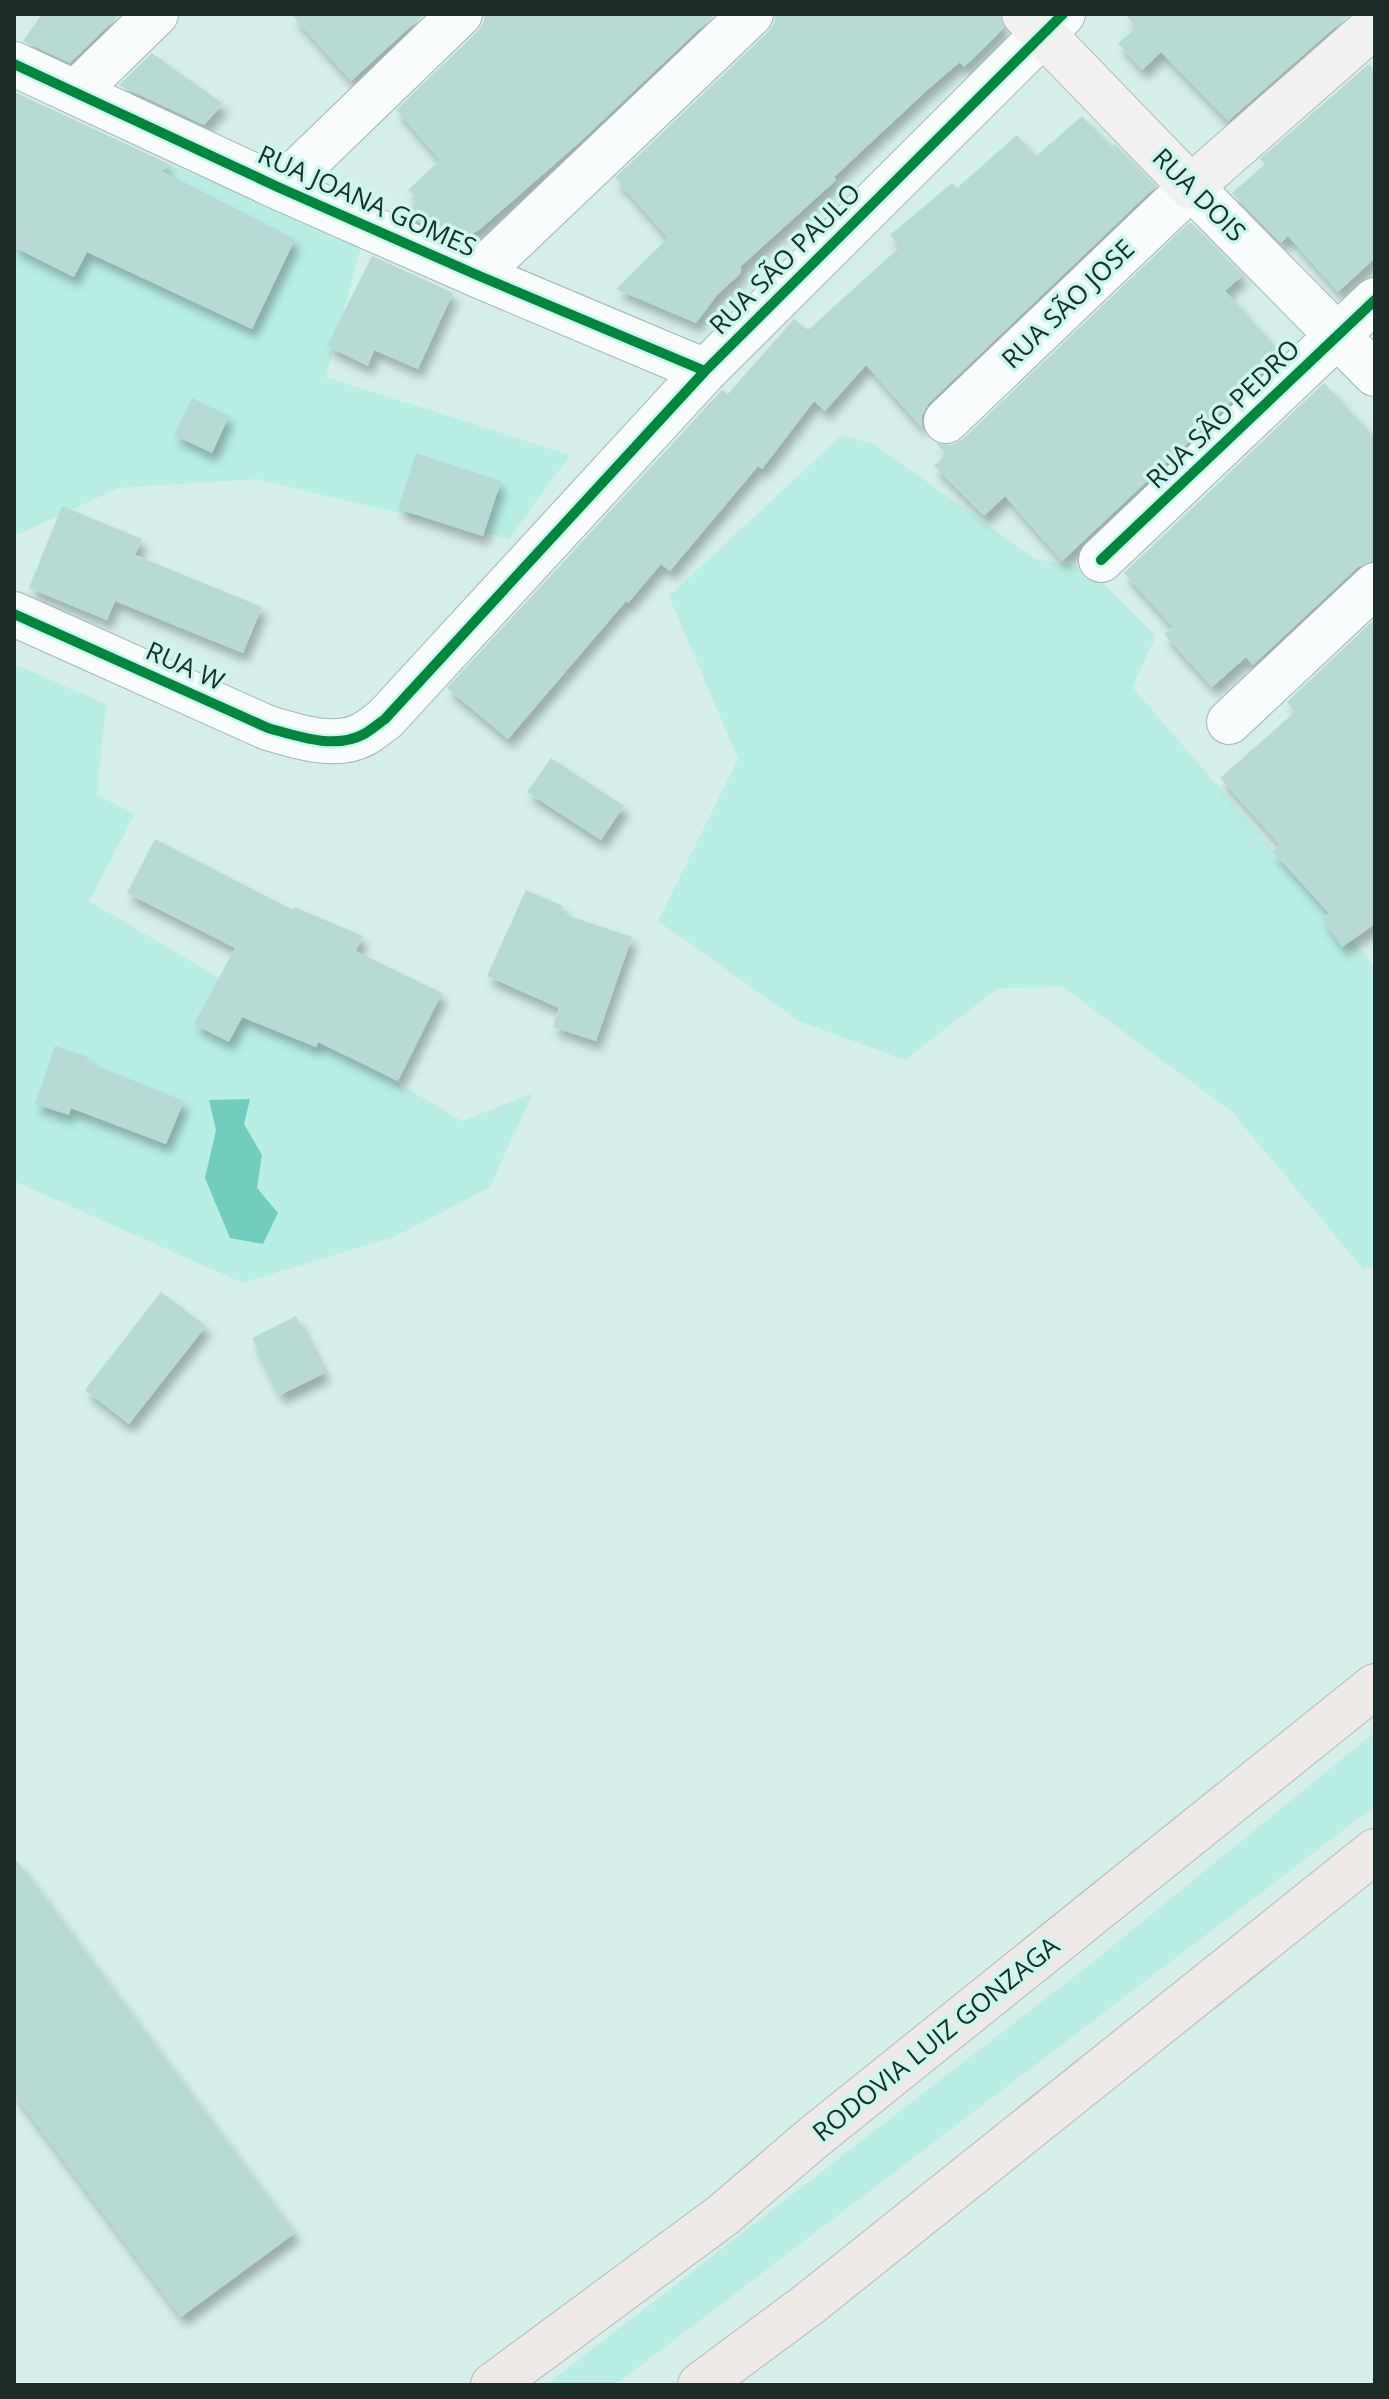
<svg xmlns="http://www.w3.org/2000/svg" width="1389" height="2399" font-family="'Open Sans',sans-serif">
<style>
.green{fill:#b8eee4}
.water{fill:#73cdbf}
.building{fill:#b8dad4;filter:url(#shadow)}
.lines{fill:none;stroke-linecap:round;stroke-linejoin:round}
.minor-casing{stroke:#a2b6b3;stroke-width:46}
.major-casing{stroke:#b3b9b5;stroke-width:46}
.highway-casing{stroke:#b3b9b5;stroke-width:46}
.minor{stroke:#f9fcfc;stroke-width:44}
.major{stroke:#f1f1ef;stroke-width:44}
.highway{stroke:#ece9e6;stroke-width:44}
.cycleway-casing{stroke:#caf8ef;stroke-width:15}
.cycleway{stroke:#00873e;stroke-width:10}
.labels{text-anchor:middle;stroke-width:7;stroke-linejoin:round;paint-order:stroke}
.street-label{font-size:26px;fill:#1b2c29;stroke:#caf8ef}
</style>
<defs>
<filter id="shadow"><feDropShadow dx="5" dy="9" stdDeviation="4" flood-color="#0004"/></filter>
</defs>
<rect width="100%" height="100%" fill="#d4eee9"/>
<path class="green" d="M167 163 362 243 326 377 570 455 509 539 256 479 119 488 14 536V201Z
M842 435 874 444 1035 559 1087 567 1156 636 1132 687 1375 967V1265L1364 1270 1232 1112 1063 987 998 988 905 1060 799 1021 658 921 738 759 669 596Z
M14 664 106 704 97 795 135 814 89 901 462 1121 533 1093 490 1187 396 1236 243 1283 14 1181Z
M1375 1732V1806L615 2385H546L1098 1958Z"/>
<path class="water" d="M250 1099 244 1124 262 1155 257 1188 278 1213 263 1244 230 1238 205 1178 216 1130 209 1100Z"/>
<path class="building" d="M42 14H120L70 63 23 41Z
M291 14H424L351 81Z
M484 14H715L581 141 479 230 459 240 404 215 418 199 408 190 440 160 396 110 477 32 484 22Z
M775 14H1000L1004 28 964 67 960 62 927 90 834 177 836 180 741 266V273L717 295 696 323 616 289 668 238 615 178 768 32 775 22Z
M1125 14H1350L1228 121 1161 52 1142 70 1118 43 1137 27Z
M152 53 223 104 204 125 119 85Z
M1369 64 1375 70V258L1338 292 1288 236 1281 243 1232 193 1265 164 1260 159Z
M14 92 169 164 162 171 295 239 252 329 87 252 74 277 14 247Z
M1082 116 1112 147 1115 144 1156 186 929 403 922 415V428L866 365 825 411 814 401 762 469 758 466 670 571 661 564 628 603 626 601 508 739 447 688 722 390 728 394 794 319 808 330 901 246 890 235 952 183 957 188 1017 135 1036 156Z
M1190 222 1243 275 1225 291 1282 354 1062 561 1005 496 984 516 934 466 946 454 936 443 951 445 963 439Z
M372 256 453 293 418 369 374 350 368 366 327 346Z
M1324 383 1375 438V561L1358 567 1253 665 1246 657 1212 687 1164 634 1173 627 1124 573Z
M192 398 229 416 212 453 174 435Z
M416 453 501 481 483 536 398 509Z
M62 506 142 539 135 555 262 607 243 653 115 601 107 620 29 588Z
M1375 619V924L1342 947 1322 919 1329 913 1273 852 1280 845 1220 778 1295 712 1287 702Z
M551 758 624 806 601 840 527 792Z
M155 839 293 910 294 907 363 936 356 951 442 993 398 1081 318 1042 316 1047 242 1017 229 1042 194 1024 235 948 127 893Z
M526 890 563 906 560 913 632 937 596 1041 553 1027 559 1008 487 976Z
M55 1046 89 1057 87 1062 184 1101 166 1144 71 1108 69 1115 35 1104Z
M161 1292 206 1326 129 1424 85 1390Z
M296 1316 325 1373 280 1395 252 1338Z
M14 1857 295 2233 181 2317 14 2094Z"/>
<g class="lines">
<g class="minor-casing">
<path id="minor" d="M14 64 280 188 477 275 705 371
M76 92 156 14
M280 188 460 14
M477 275 751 14
M946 421 1191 187 1375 374
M1101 560 1375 300
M14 614 268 728C297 736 335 750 364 734 371 730 378 724 385 719L705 371 1063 14
M1229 722 1375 585"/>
</g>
<g class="major-casing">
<path id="major" d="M1024 14 1191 187 1375 25"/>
</g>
<g class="highway-casing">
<path id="highway" d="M493 2385 723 2215 814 2137 1375 1686
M700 2385 809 2304 1375 1851"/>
</g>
<use href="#minor" class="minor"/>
<use href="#major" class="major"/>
<use href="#highway" class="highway"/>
<g class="cycleway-casing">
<path id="cycleway" d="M14 64 280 188 477 275 705 371
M1101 560 1375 300
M14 614 268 728C297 736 335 750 364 734 371 730 378 724 385 719L705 371 1063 14"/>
</g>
<use href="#cycleway" class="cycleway"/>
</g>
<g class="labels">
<g class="street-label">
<text transform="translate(1199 195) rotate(45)" y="9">RUA DOIS</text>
<text transform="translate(367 201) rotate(24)" y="9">RUA JOANA GOMES</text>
<text transform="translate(785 259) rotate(-45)" y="9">RUA SÃO PAULO</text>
<text transform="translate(1068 304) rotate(-44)" y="9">RUA SÃO JOSE</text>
<text transform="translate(1223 414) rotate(-44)" y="9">RUA SÃO PEDRO</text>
<text transform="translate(185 666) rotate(24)" y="9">RUA W</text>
<text transform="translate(936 2039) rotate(-39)" y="9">RODOVIA LUIZ GONZAGA</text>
</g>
</g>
<rect width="1389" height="2399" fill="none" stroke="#1b2c29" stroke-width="32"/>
</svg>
